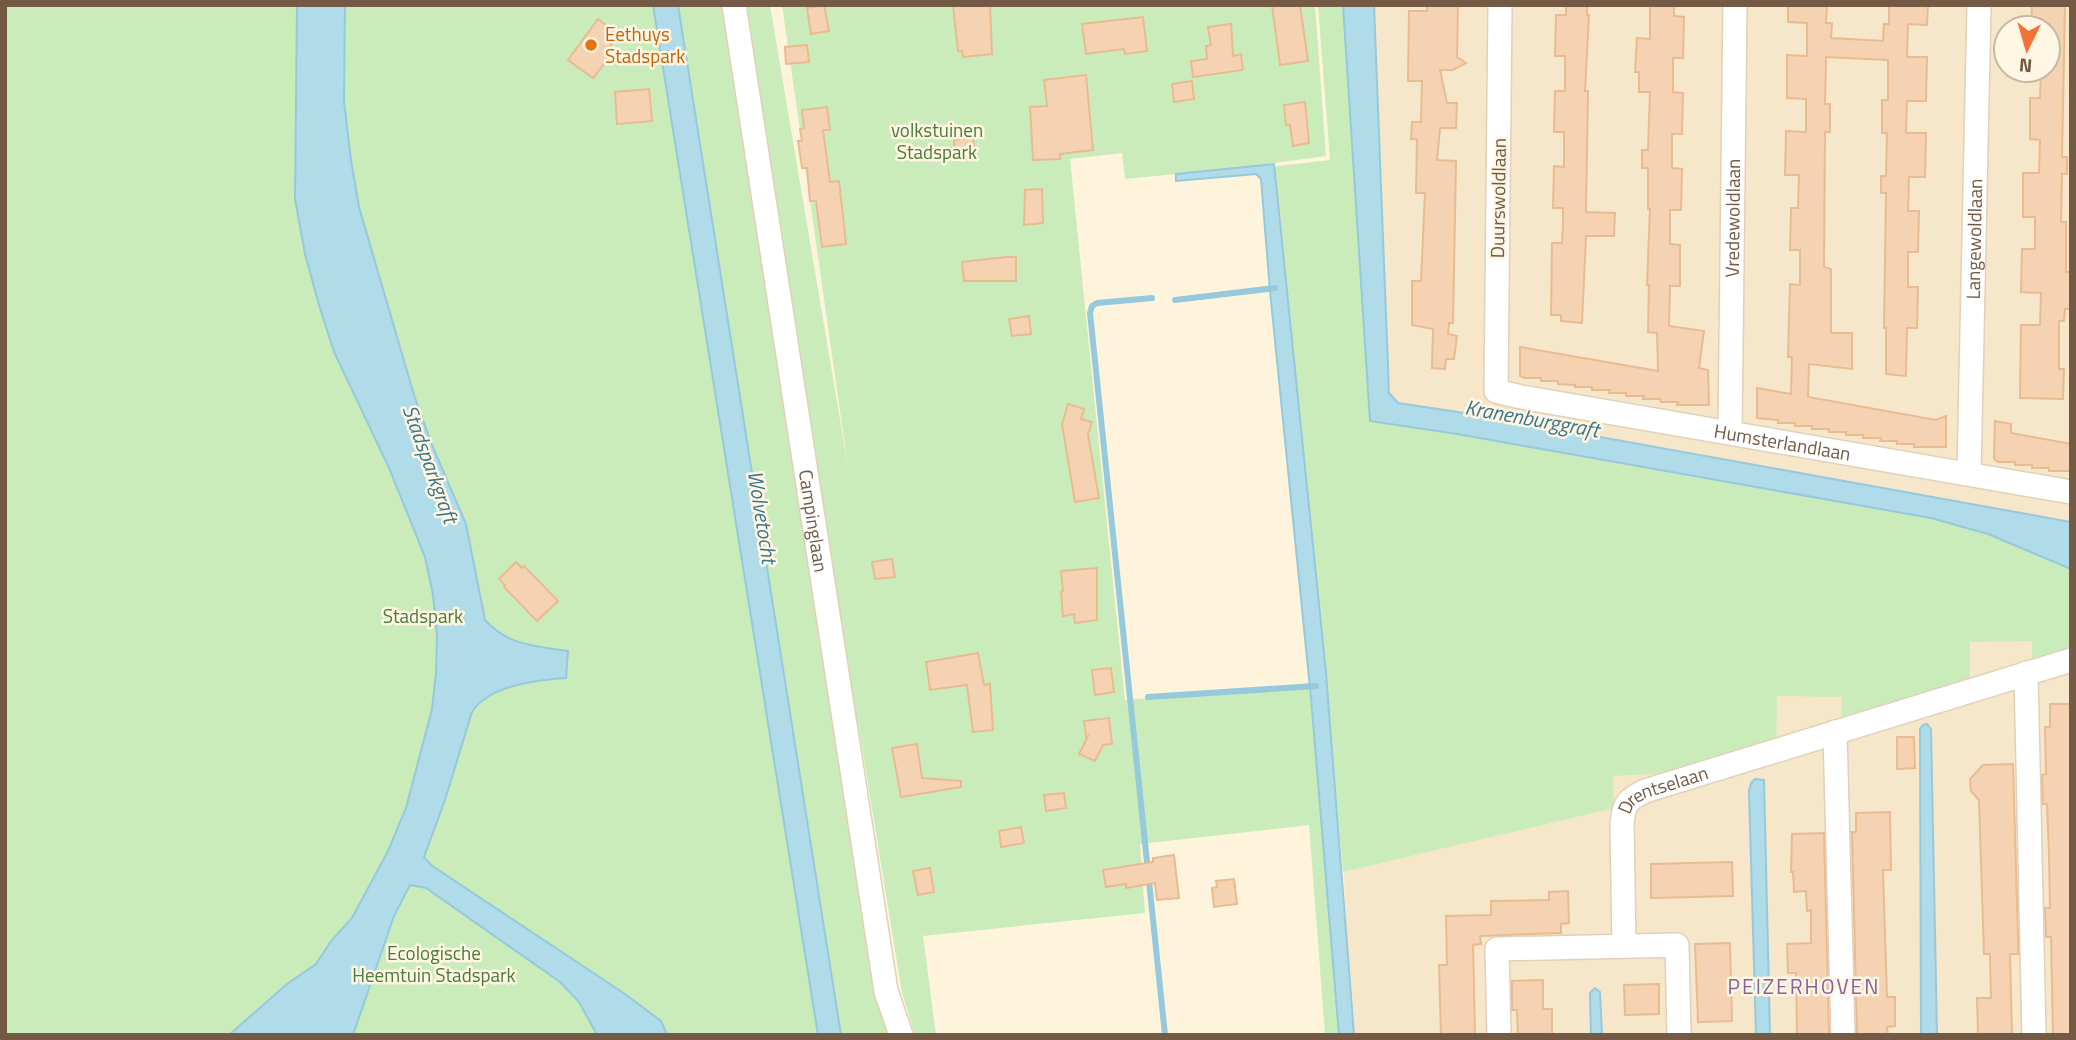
<svg xmlns="http://www.w3.org/2000/svg" width="2076" height="1040" font-family="'Titillium Web',sans-serif">
<style>
.residential{fill:#f6e6ca;fill-rule:evenodd}
.green{fill:#caecbb}
.water{fill:#b0dbe8;stroke:#96c9db;stroke-width:2}
.lines{fill:none;stroke-linecap:round;stroke-linejoin:round}
.stream{stroke:#96c9db;stroke-width:6}
.building{fill:#f5d3b2;stroke:#e9bb91;stroke-width:2}
.minor-casing{stroke:#e2d0b8;stroke-width:26}
.minor{stroke:#fff;stroke-width:23}
.food-dot{fill:#e8710a;stroke:#fff7e4;stroke-width:2.5}
.labels{text-anchor:middle;stroke-width:5;stroke-linejoin:round;paint-order:stroke}
.food-label{font-size:19px;fill:#c56008;stroke:#fff7e4;text-anchor:start}
.park-label{font-size:19px;fill:#487b3b;stroke:#fff7e4}
.street-label{font-size:19px;fill:#745a44;stroke:#fff7e4}
.water-label{font-size:21px;font-style:italic;fill:#3c768b;stroke:#fff7e4}
.neighbourhood-label{font-size:21px;letter-spacing:2px;fill:#8b5f99;stroke:#fff7e4}
</style>
<rect width="100%" height="100%" fill="#fef4dc"/>
<path class="residential" d="M1348 5H2071V1035H1351L1344 876 1341 444ZM2006 28H2048V70H2006Z"/>
<path class="green" d="M5 5H770L848 467 782 5H1315L1326 156 1245 167 1125 179 1122 153 1070 159 1125 700 1309 683 1339 1035H1325L1309 825 1140 844 1145 913 923 936 936 1035H915L902 993 858 723 896 1035H5Z
M1318 5H1343L1370 421 1457 434 1612 463 1893 511 1931 518 1988 534 2071 569V652L2032 662V641L1970 642V682L1842 721 1841 697 1777 696 1776 744 1675 773 1613 776 1614 808 1343 872C1323 636 1298 402 1270 167L1330 160Z"/>
<path class="water" d="M297 5H345L344 101 351 160 359 207 414 395 432 445 466 524 485 620C509 646 535 646 568 651L566 678C538 680 489 685 472 712L445 800 424 857 431 865 625 994 661 1021 667 1035H597L579 1002 560 982 426 888 410 885 394 916 353 1035H229L287 984 316 964 331 941 352 918 388 851 406 808 432 709 436 673 437 636 433 595 425 557 389 468 334 352 319 305 305 254 295 199Z
M653 5H678L841 1035H818Z
M1343 5H1374L1389 393 1398 403 1478 415 2071 522V569L1988 534 1931 518 1457 434 1370 421Z
M1274 164 1326 673 1354 1035H1339L1311 698 1270 291 1261 179 1256 174 1176 181V174Z
M1927 724 1931 729 1937 1035H1921L1920 729 1923 725Z
M1755 779 1764 780 1770 1035H1756L1749 791 1751 783Z
M1595 988 1600 992 1602 1035H1591L1590 993Z"/>
<g class="lines">
<path class="stream" d="M1152 298 1097 303 1092 306 1090 313 1165 1035
M1175 300 1275 288
M1148 697 1316 686"/>
</g>
<path class="building" d="M824 5 829 31 811 34 807 8Z
M953 5H990L992 54 963 57 962 51H958Z
M1272 5H1300L1308 61 1280 65Z
M1427 5H1458L1457 57 1466 63 1453 70H1440L1447 103H1457L1456 128H1440L1437 160 1456 161 1453 323H1449L1448 334 1457 336 1454 359H1446L1445 369 1432 368 1433 329 1412 325V281H1421L1425 193H1416L1417 139H1411L1412 122H1421L1422 81H1408L1409 11H1427Z
M1566 5H1587V15H1589L1585 91H1588L1586 212 1615 213 1614 236H1586L1582 323 1561 321V315H1551L1552 243H1562L1563 225V208H1553L1554 166 1564 167V132H1554L1555 91H1565V56H1555L1556 15H1566Z
M1650 5H1674V16L1684 17 1683 58H1673V92L1683 93 1682 134H1672V168L1682 169 1681 210H1670V244L1680 245V286H1670L1669 326 1704 331 1699 368 1708 370 1709 405H1677L1678 402H1661L1660 399H1643L1644 396H1626V393H1609L1610 390H1592V387H1575V385L1558 384V381H1541V378H1524L1520 376V347L1658 371 1657 333 1648 332 1649 285H1647L1650 209H1648V168H1642V150H1648L1650 92H1639V72H1635L1637 38 1650 39Z
M1788 5H1827L1826 23H1832L1831 38 1883 41 1884 24H1889V5H1928L1927 25 1908 24 1907 57H1927L1926 101H1907L1906 133H1926L1925 177H1909L1908 211H1919L1918 252H1908V287H1918L1917 328H1907L1906 376 1886 374V328H1884L1886 193H1881V176H1886L1887 133H1882V100H1888V60L1826 57 1825 104H1830V132H1825L1824 267 1831 269V333H1852V369L1809 364 1808 397 1936 420 1946 416V447H1914V444H1897V441H1880L1881 438H1863V435H1846V432H1829V429H1812V426H1795V423H1778V420L1757 418V388L1791 394 1792 357H1788L1790 284 1800 285V250H1790L1791 208H1798L1799 175H1785L1786 131 1806 132V99L1787 98V55L1807 56V23L1788 22Z
M2032 5H2065L2062 157H2067V174H2062L2061 222H2066V272H2071V309H2065L2064 321H2059V369H2064L2063 399 2020 398 2021 325H2040L2041 293 2021 292 2022 249H2035V217H2023V173H2039L2040 140 2030 139V98H2040L2041 71 2048 70V28H2031Z
M1143 17 1147 51 1125 54 1124 49 1086 54 1082 24Z
M598 19 615 32 611 38 614 41 605 53 610 56 593 78 568 60Z
M1231 24 1233 56 1241 54 1243 70 1193 77 1191 61 1207 59 1206 46 1211 45 1208 27Z
M807 45 809 62 786 64 785 47Z
M1086 75 1093 150 1060 154V159L1033 160 1030 107 1047 106 1044 80Z
M1192 81 1194 99 1174 102 1172 84Z
M649 89 652 121 617 124 615 92Z
M1305 102 1309 143 1293 146 1290 125H1286L1284 105Z
M827 107 830 130H823L830 182 839 181 846 244 822 247 816 201H810L807 168H802L798 141H802L800 129 804 128 802 110Z
M973 137 975 159 956 161 954 140Z
M1042 189 1043 223 1024 225 1025 190Z
M1006 257H1016V281H964L962 262Z
M1029 316 1031 334 1012 336 1009 319Z
M1068 404 1084 409 1081 419 1092 422 1088 434 1099 498 1075 502 1062 424Z
M1995 421 2011 424V433L2071 444V471H2049V468H2032V465H2015V462H1998L1994 459Z
M892 559 895 577 875 579 872 562Z
M516 562 522 568 524 566 558 601 537 621 504 587 505 585 499 579Z
M1097 568V620L1075 623 1074 614 1063 616 1061 592 1063 591 1061 571Z
M978 653 984 685 990 684 993 730 973 732 967 685 930 690 926 662Z
M1111 668 1114 692 1095 695 1092 670Z
M2050 704H2071V1035H2053L2051 937H2046L2045 908H2050L2049 854 2047 804H2043L2042 775 2046 774 2045 727H2050Z
M1109 718 1112 744 1103 745 1095 761 1079 754 1088 736 1086 737 1084 721Z
M1897 737H1914L1915 768 1897 769Z
M917 744 922 778 961 781V787L901 797 892 748Z
M2013 764 2018 939V954H2010L2012 1035H1978L1977 998H1991L1990 954H1984L1979 800 1971 791 1970 779 1983 765Z
M1064 793 1066 808 1046 811 1044 795Z
M1890 812 1891 870H1883L1885 936 1887 997H1895V1026L1887 1027 1888 1035H1857L1852 832H1856V813Z
M1021 827 1024 843 1001 847 999 831Z
M1824 833 1829 1035H1797L1796 973H1788L1787 944 1811 943V910L1807 911 1806 891 1794 892 1793 872H1791L1792 834Z
M1174 855 1179 898 1157 900 1155 883 1126 888V884L1106 887 1103 870 1153 862V858Z
M1732 862 1733 896 1651 898V864Z
M930 868 934 892 918 895 913 871Z
M1234 879 1237 904 1214 907 1212 888 1217 887 1216 881Z
M1568 891 1569 923 1561 924V933L1480 936 1481 944 1473 945 1475 1035H1441L1439 965H1447L1446 916 1491 915V901L1549 900V892Z
M1730 943 1732 1021 1698 1022 1695 944Z
M1543 980V1009H1552V1035H1518L1517 1010H1512V981Z
M1659 984V1014L1625 1015 1624 985Z"/>
<g class="lines">
<g class="minor-casing">
<g id="minor">
<path id="s1" d="M734 5 886 991 901 1035"/>
<path id="s2" d="M1500 5 1496 391 1521 397 2071 492"/>
<path id="s3" d="M1730 432 1735 5"/>
<path id="s4" d="M1969 473 1979 5"/>
<path d="M2026 673 2034 1035"/>
<path d="M1835 732 1843 1035"/>
<path id="s5" d="M1624 946 1622 824C1624 803 1627 800 1645 791L2071 660"/>
<path d="M1499 1035 1497 949 1677 945 1679 1035"/>
</g>
</g>
<use href="#minor" class="minor"/>
</g>
<circle class="food-dot" cx="591" cy="45" r="7"/>
<g class="labels">
<g class="food-label">
<text x="605" y="41">Eethuys<tspan x="605" dy="22">Stadspark</tspan></text>
</g>
<g class="park-label">
<text x="937" y="137">volkstuinen<tspan x="937" dy="22">Stadspark</tspan></text>
<text x="423" y="623">Stadspark</text>
<text x="434" y="960">Ecologische<tspan x="434" dy="22">Heemtuin Stadspark</tspan></text>
</g>
<g class="street-label">
<text transform="translate(1498 198) rotate(-89)" y="7">Duurswoldlaan</text>
<text dy="7" stroke="none"><textPath href="#s3" startOffset="214">Vredewoldlaan</textPath></text>
<text dy="7" stroke="none"><textPath href="#s4" startOffset="234">Langewoldlaan</textPath></text>
<text dy="7" stroke="none"><textPath href="#s2" startOffset="677">Humsterlandlaan</textPath></text>
<text dy="7" stroke="none"><textPath href="#s1" startOffset="522">Campinglaan</textPath></text>
<text dy="7" stroke="none"><textPath href="#s5" startOffset="182">Drentselaan</textPath></text>
</g>
<g class="water-label">
<text transform="translate(1532 419) rotate(10)" y="7">Kranenburggraft</text>
<text transform="translate(430 464) rotate(70)" y="7">Stadsparkgraft</text>
<text transform="translate(762 517) rotate(81)" y="7">Wolvetocht</text>
</g>
<g class="neighbourhood-label">
<text x="1804" y="994">PEIZERHOVEN</text>
</g>
</g>
<rect width="2076" height="1040" fill="none" stroke="#745a44" stroke-width="14"/>
<g transform="translate(2027 49) rotate(185)"><circle r="33" fill="#fff7e4" stroke="#c7b8a4" stroke-width="2"/>
<path d="M0-5L12 26L0 18L-12 26Z" fill="#f27337"/>
<text y="-10" font-size="19" font-weight="bold" text-anchor="middle" fill="#745a44">N</text>
</g>
</svg>
